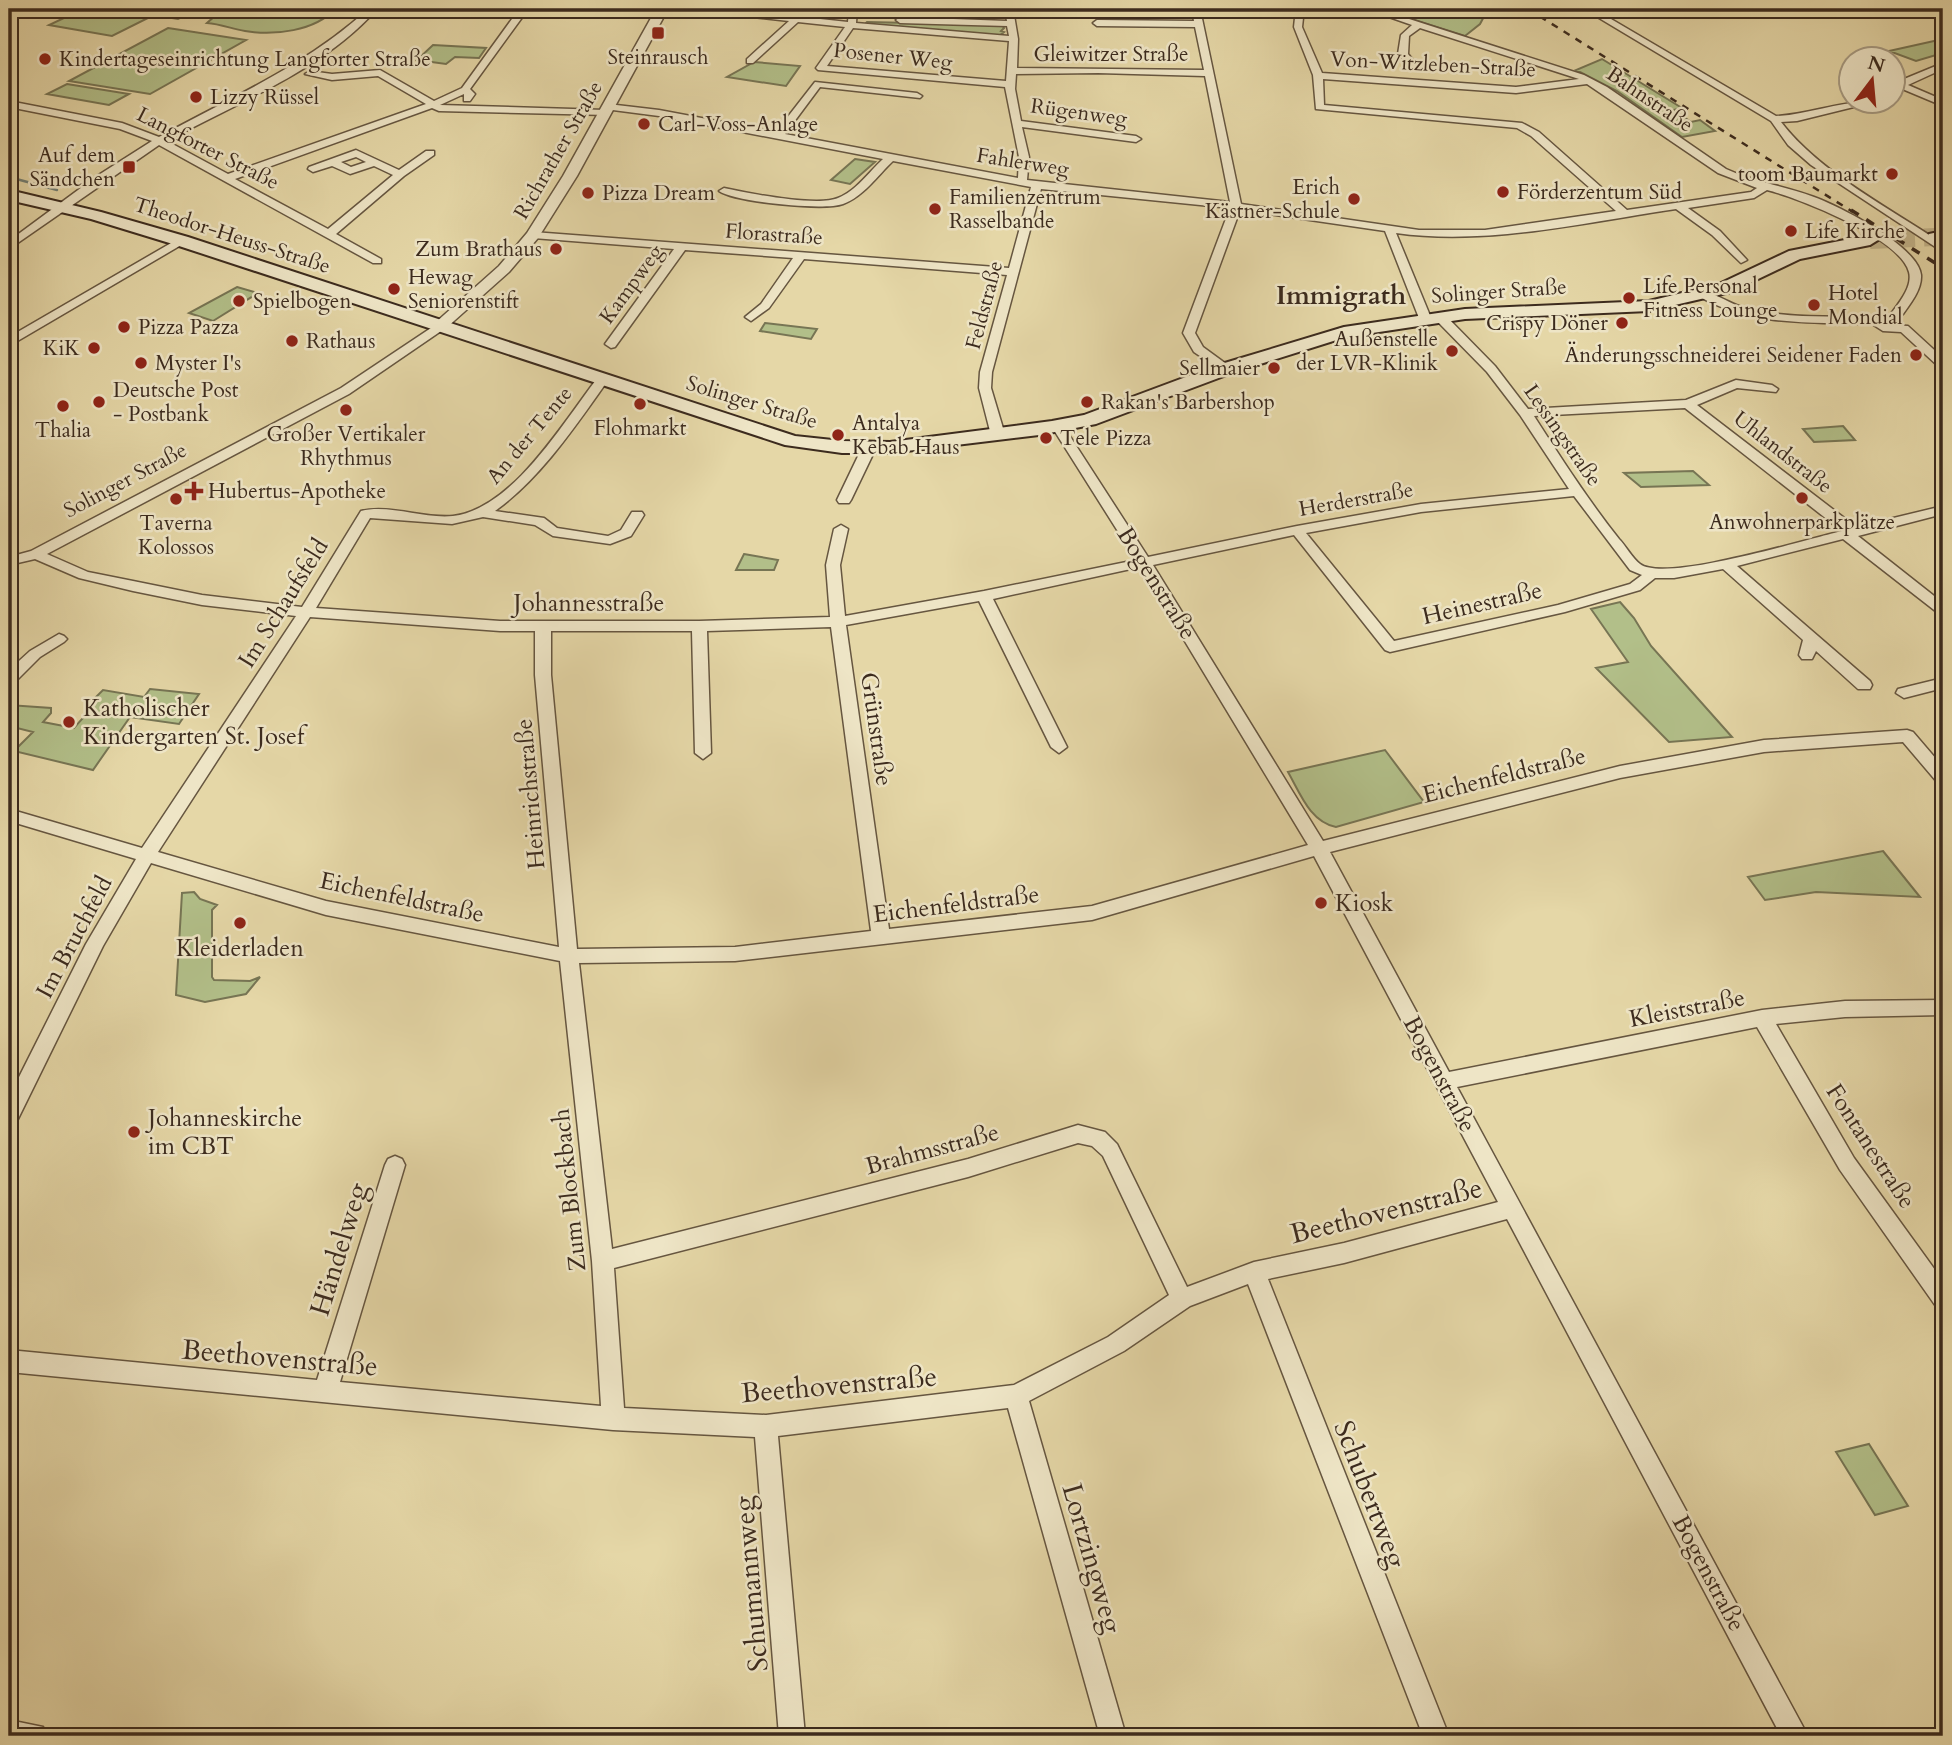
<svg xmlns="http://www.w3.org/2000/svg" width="1952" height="1745" font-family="Cardo,serif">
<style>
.green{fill:#b2bf89;stroke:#777554;stroke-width:2}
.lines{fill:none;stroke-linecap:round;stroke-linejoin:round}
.stream{stroke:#738076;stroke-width:2.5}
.secondary-tunnel{stroke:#c3b58c;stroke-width:18;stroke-dasharray:18 9;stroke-linecap:butt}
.minor-casing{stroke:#665640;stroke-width:3}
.tertiary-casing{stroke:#665640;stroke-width:3}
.secondary-casing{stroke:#3c2b1e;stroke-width:4}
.minor{fill:#eee5c6;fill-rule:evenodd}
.tertiary{fill:#eee5c6;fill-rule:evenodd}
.secondary{fill:#eee5c6;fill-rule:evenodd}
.rail-far1{stroke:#3c2b1e;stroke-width:2.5;stroke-dasharray:7 7;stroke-linecap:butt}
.rail{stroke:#3c2b1e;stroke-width:3.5;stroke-dasharray:9 9;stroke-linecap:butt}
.poi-dot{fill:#8f2418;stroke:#eee5c6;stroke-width:2.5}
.labels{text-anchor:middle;stroke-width:5;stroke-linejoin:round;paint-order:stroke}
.far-street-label{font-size:21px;fill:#3c2b1e;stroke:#eee5c6}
.far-poi-label{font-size:21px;fill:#3c2b1e;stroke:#eee5c6;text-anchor:start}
.street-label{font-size:24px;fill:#3c2b1e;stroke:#eee5c6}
.poi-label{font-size:24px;fill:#3c2b1e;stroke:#eee5c6;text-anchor:start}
.far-district-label{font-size:26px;font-weight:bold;fill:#3c2b1e;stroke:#eee5c6}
.near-street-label{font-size:28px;fill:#3c2b1e;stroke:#eee5c6}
</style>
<rect width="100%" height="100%" fill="#e5d7a7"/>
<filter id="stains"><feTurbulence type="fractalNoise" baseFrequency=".00286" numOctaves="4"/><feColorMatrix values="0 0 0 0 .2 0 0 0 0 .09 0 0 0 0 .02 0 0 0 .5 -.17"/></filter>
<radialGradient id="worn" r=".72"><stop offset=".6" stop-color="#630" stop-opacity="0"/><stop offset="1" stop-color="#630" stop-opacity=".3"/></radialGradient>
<path class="green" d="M83 9H91L148 18 112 36 49 25Z
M116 9H209L198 17 186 15 178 19Z
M223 9H335C315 31 274 36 245 31 232 29 221 24 207 23Z
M1380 9H1488L1480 24 1465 36Z
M867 22 1002 25 1004 28 1001 31 1004 32 999 36 865 24Z
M168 28 246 40 150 94 69 81Z
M1943 39V53L1916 61 1889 51Z
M433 45 486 48 479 58 455 57 446 64 417 60Z
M1602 59 1682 108 1674 110 1691 122 1700 120 1715 131 1682 137 1617 91 1576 70Z
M754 62 800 66 786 86 727 77Z
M67 84 129 94 109 105 47 94Z
M855 159 875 162 850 184 831 180Z
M237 287 258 293 213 321 189 313Z
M765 323 817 329 811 339 760 331Z
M1843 426 1855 440 1814 442 1803 429Z
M1693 471 1709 485 1641 487 1624 473Z
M744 554 778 560 774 570H736Z
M1620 602 1634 618 1651 646 1732 737 1669 742 1596 668 1628 662 1591 609Z
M150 689 199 694 179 724 130 717 93 770 14 751 33 732 9 726V705L51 708V713L43 722 74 728 92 708 87 706 103 690 144 697Z
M1385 750 1424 802 1336 827C1310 822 1300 793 1288 772Z
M1883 851 1920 897 1816 892 1765 900 1748 877Z
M194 892 200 899 217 905 212 910V977L214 980 250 981 260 977 246 994 205 1002 176 995 182 893Z
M1869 1444 1908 1506 1875 1515 1836 1452Z"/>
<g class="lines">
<path class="stream" d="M9 177 57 190"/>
<path class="secondary-tunnel" d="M1870 240 1935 237"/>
<g class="minor-casing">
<path id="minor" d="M368 9H377C322 71 238 102 167 141L228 174 426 104 378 76 332 80 305 74 310 71 332 74 380 70 434 101 462 88 517 12H489L485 9 660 10 664 13 660 16 526 12 470 89 475 94 470 101H464V94L440 105 605 110 610 113 608 115 439 111 432 108 235 179 328 229 393 175 374 166 350 174 332 166 313 172 308 169 309 167 356 150 399 170 426 151H434V155L404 176 336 234 381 259V263H373L159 145 9 249V241L97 176 152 141 120 129 9 107V101L122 123 159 137C232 97 307 65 368 9ZM356 157 366 162 351 167 341 162Z
M703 9H728L848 22 849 9H857L856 23 1009 36 1007 26 900 23 896 20 900 17 1007 21 1005 9H1013L1018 39 1017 68 1204 70 1195 27 1097 26 1093 23 1097 20 1194 21 1192 9H1200L1241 204 1419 230H1485L1616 211 1531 136 1517 128 1316 109 1313 75 1294 27 1296 9H1304L1302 27 1322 73 1516 87 1579 79 1420 28 1409 36 1408 54 1413 60 1405 62 1398 54 1401 35 1412 25 1366 9H1378L1584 75 1607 87 1726 169C1754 182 1785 186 1814 197 1839 206 1918 246 1921 275 1922 289 1911 303 1903 314L1900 317H1892L1890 315C1898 304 1913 287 1909 272 1900 238 1799 198 1767 190L1754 198 1688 208 1720 231 1747 260 1741 263 1712 235 1676 209C1587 222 1487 246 1396 233L1431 318 1425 322 1419 318 1385 231 1240 210 1195 333 1203 347 1229 366 1231 369 1225 373 1194 352 1183 333 1230 208 1041 189 992 372 991 388 1005 435 998 439 991 435 979 388 980 372 1007 275 804 259 769 308 751 321 745 317 761 304 793 258 685 250 615 347 611 348 605 344 674 249 533 238 528 235 533 232 1009 268 1031 187 893 161C878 175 863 197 843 204 824 211 735 202 719 191L724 188C747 193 817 207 838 198 856 191 869 172 883 159L659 116 605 109 603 107 608 104 659 110 776 132 815 82 917 93 922 96 920 98 820 87 785 134 1018 178 1019 157 1005 87 818 70 816 68 845 27 798 22 753 63H747V59L789 21 707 12ZM853 28 1009 41 1006 81 827 66ZM1098 73 1205 76 1230 202 1027 180 1029 157 1022 127 1136 142 1141 139 1136 136 1021 121 1015 89 1016 74ZM1323 79 1516 93 1587 84 1718 173 1757 188 1751 192 1627 210 1539 132 1522 123 1324 105Z
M1584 9H1594L1776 116C1807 115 1836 102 1867 102L1866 104 1797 121 1781 122C1819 172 1891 209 1943 244V252L1811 165 1788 145 1771 121Z
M1943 63V69L1908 85 1943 100V106L1900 88 1892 91V84Z
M178 239 188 241 9 346V337Z
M1700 293C1714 291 1731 305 1745 308 1787 319 1832 316 1875 317L1890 325 1908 326 1943 358V368L1939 367 1901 332 1883 331 1872 324C1814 322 1753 327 1700 297Z
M1440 313 1444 314 1495 366 1528 409 1686 400 1736 380 1772 385 1778 389 1776 392 1737 388 1697 405 1856 527 1943 506V514L1858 536 1943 603V615L1938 613 1843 539 1737 566 1870 681 1872 685 1870 689H1858L1816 651 1812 659H1802L1799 655 1803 640 1723 569 1674 578H1655L1640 590 1565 612 1390 652 1385 650 1294 535 1153 565 1323 841 1620 766 1764 740 1907 730 1913 732 1943 767V784L1937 782 1903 742 1764 752 1620 778 1330 852 1449 1072 1762 1010 1845 1001 1943 1000V1015L1845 1017 1776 1024 1854 1158 1943 1281V1308L1935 1305 1840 1170 1757 1027 1457 1087 1808 1736H1781L1507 1219 1344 1263 1268 1279 1449 1736H1423L1248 1284 1190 1306 1124 1351 1029 1401 1126 1736H1100L1008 1408 778 1436 805 1736H779L755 1437 613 1430 9 1372V1350L317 1380 385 1165 388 1159 395 1156 402 1159 405 1165 340 1382 601 1406 592 1261 560 961 326 915 151 863 103 946 16 1123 9 1125V1097L86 944 136 859 9 821V809L142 848 296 616 202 605 133 591 79 578 35 559 9 565V557L31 551 341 388 440 322 446 326 444 329 349 394 47 554 88 572 133 581 202 595 302 607 361 511C390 504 423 519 453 516 513 509 564 421 599 376L603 375 609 379C576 425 542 477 495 511L544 518 557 528 608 536 621 530 632 512H642L644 515 631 536 610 544 553 536 535 525 483 517 452 524 370 518 316 608 500 621H699L830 617 826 565 834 529 841 525 848 529 840 565 845 616 984 591 1136 560 1052 427 1058 423 1064 427 1148 557 1297 526 1421 504 1569 489 1520 415 1487 372 1436 320 1434 317ZM1685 408 1842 531C1807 539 1665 583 1640 564 1632 558 1626 546 1619 539 1588 500 1561 458 1534 416ZM1574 496 1630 570 1642 575 1630 584 1558 605 1394 641 1306 533 1421 512ZM1140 567 1308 845 1092 906 889 929 846 625 979 601 1051 747 1059 753 1067 747 993 599ZM310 617 500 631H535V675L559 947 326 901 158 852ZM831 627 871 931 735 947 577 949 551 675V631H692L695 753 703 759 711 753 707 631ZM1314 856 1498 1202 1344 1243 1254 1262 1187 1287 1117 1144 1105 1132 1078 1125 968 1159 612 1249 579 963 735 961 1092 920ZM1078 1143 1092 1146 1103 1156 1169 1295 1108 1337 1014 1385 766 1415 624 1408 614 1268 968 1177Z
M868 446 875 450 851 500 849 503H839L837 500 861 450Z
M59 634 64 636 67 639 64 642 40 657 14 683 9 684V670L30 651Z
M1943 678V688L1904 698 1896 693 1898 689Z
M9 1720 43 1727 47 1736H9Z"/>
</g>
<g class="tertiary-casing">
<path id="tertiary" d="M656 9H668L577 176 538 238 509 272 445 329H435L432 326 435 323 499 266 527 233 563 176Z"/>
</g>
<g class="secondary-casing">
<path id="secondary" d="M9 190 101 212 188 237 795 436 842 441 890 442 1052 421 1084 415 1218 365 1344 327 1465 309 1649 301 1719 284 1789 251 1870 235 1878 240 1870 245 1800 259 1731 292 1649 311 1465 319 1346 337 1232 373 1096 424 1039 435 890 453H842L785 445 176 245 91 219 9 200Z
M1943 231V241L1935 242 1927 237 1929 234Z"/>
</g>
<use href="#minor" class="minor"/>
<use href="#tertiary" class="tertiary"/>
<use href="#secondary" class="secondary"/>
<path class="rail-far1" d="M1528 9 1853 212"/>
<path class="rail" d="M1851 210 1943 268"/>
</g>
<g class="poi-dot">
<rect x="651" y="26" width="14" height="14" rx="3.5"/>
<circle cx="45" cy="59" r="7"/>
<circle cx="196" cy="97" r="7"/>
<circle cx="644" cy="124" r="7"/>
<rect x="122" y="160" width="14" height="14" rx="3.5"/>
<circle cx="1892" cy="174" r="7"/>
<circle cx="1503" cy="192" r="7"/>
<circle cx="588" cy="193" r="7"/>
<circle cx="1354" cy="199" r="7"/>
<circle cx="935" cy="209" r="7"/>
<circle cx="1791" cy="231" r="7"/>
<circle cx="556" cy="249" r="7"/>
<circle cx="394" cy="289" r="7"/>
<circle cx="1629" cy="298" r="7"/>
<circle cx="239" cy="301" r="7"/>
<circle cx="1814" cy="305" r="7"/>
<circle cx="1622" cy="323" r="7"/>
<circle cx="124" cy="327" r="7"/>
<circle cx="292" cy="341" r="7"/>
<circle cx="94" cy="348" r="7"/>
<circle cx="1452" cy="351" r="7"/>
<circle cx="1916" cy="355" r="7"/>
<circle cx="141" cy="363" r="7"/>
<circle cx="1274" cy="368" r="7"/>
<circle cx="99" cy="402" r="7"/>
<circle cx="1087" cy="402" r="7"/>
<circle cx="640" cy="404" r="7"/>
<circle cx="63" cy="406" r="7"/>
<circle cx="346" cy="410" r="7"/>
<circle cx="838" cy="435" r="7"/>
<circle cx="1046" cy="438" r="7"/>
<path d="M190.5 480.5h7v7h7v7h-7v7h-7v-7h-7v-7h7z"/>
<circle cx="1802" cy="498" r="7"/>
<circle cx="176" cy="499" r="7"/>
<circle cx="69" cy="722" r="7"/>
<circle cx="1321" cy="903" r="7"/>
<circle cx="240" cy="923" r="7"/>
<circle cx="134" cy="1132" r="7"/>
</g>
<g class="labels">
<g class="far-street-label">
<text x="1111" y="61">Gleiwitzer Straße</text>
<text transform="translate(893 56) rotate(6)" y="7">Posener Weg</text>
<text transform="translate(1433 64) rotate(3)" y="7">Von-Witzleben-Straße</text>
<text transform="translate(1650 99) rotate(34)" y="7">Bahnstraße</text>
<text transform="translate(1079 112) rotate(8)" y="7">Rügenweg</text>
<text transform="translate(208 148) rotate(27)" y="7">Langforter Straße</text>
<text transform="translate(558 150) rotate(-60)" y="7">Richrather Straße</text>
<text transform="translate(1023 162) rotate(9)" y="7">Fahlerweg</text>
<text transform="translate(774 234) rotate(4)" y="7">Florastraße</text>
<text transform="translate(232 235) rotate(18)" y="7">Theodor-Heuss-Straße</text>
<text transform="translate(631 284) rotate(-54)" y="7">Kampweg</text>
<text transform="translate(1499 291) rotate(-4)" y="7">Solinger Straße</text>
<text transform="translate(984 305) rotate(-75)" y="7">Feldstraße</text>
<text transform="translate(752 402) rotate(17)" y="7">Solinger Straße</text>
<text transform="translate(529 435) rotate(-50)" y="7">An der Tente</text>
<text transform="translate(1563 435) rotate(55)" y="7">Lessingstraße</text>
<text transform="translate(1783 452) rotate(38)" y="7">Uhlandstraße</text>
<text transform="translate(125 480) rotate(-28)" y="7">Solinger Straße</text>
<text transform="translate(1356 499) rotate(-10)" y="7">Herderstraße</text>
</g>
<g class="far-poi-label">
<text x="658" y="64" text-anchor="middle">Steinrausch</text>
<text x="59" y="66">Kindertageseinrichtung Langforter Straße</text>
<text x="210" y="104">Lizzy Rüssel</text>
<text x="658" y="131">Carl-Voss-Anlage</text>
<text x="115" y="162" text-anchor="end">Auf dem<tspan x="115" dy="24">Sändchen</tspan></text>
<text x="1878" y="181" text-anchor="end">toom Baumarkt</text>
<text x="1340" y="194" text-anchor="end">Erich<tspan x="1340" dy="24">Kästner-Schule</tspan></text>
<text x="1517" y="199">Förderzentum Süd</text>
<text x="602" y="200">Pizza Dream</text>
<text x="949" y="204">Familienzentrum<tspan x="949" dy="24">Rasselbande</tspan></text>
<text x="1805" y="238">Life Kirche</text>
<text x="542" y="256" text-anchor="end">Zum Brathaus</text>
<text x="408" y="284">Hewag<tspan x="408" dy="24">Seniorenstift</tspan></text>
<text x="1643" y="293">Life Personal<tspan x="1643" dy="24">Fitness Lounge</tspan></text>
<text x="1828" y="300">Hotel<tspan x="1828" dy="24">Mondial</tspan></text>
<text x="253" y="308">Spielbogen</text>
<text x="1608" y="330" text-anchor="end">Crispy Döner</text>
<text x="138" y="334">Pizza Pazza</text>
<text x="1438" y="346" text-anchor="end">Außenstelle<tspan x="1438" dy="24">der LVR-Klinik</tspan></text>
<text x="306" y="348">Rathaus</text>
<text x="80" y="355" text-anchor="end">KiK</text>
<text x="1902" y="362" text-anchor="end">Änderungsschneiderei Seidener Faden</text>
<text x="155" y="370">Myster I's</text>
<text x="1260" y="375" text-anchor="end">Sellmaier</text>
<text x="113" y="397">Deutsche Post<tspan x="113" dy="24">- Postbank</tspan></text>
<text x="1101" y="409">Rakan's Barbershop</text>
<text x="852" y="430">Antalya<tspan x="852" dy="24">Kebab Haus</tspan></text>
<text x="640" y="435" text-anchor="middle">Flohmarkt</text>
<text x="63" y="437" text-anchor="middle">Thalia</text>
<text x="346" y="441" text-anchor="middle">Großer Vertikaler<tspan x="346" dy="24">Rhythmus</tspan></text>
<text x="1060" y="445">Tele Pizza</text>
<text x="208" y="498">Hubertus-Apotheke</text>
<text x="1802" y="529" text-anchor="middle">Anwohnerparkplätze</text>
<text x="176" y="530" text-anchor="middle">Taverna<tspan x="176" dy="24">Kolossos</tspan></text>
</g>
<g class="street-label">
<text transform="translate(1157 583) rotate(58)" y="8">Bogenstraße</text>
<text transform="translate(283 603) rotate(-58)" y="8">Im Schaufsfeld</text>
<text x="589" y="611">Johannesstraße</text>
<text transform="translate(1482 603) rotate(-13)" y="8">Heinestraße</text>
<text transform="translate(877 729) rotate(82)" y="8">Grünstraße</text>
<text transform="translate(1504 775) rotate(-14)" y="8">Eichenfeldstraße</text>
<text transform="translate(530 794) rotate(-95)" y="8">Heinrichstraße</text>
<text transform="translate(402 897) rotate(12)" y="8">Eichenfeldstraße</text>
<text transform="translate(956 904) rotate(-7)" y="8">Eichenfeldstraße</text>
<text transform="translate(74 937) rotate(-62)" y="8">Im Bruchfeld</text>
<text transform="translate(1687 1008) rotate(-11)" y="8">Kleiststraße</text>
<text transform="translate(1440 1074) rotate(62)" y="8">Bogenstraße</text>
<text transform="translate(1871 1146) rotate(57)" y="8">Fontanestraße</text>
<text transform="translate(932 1149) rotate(-15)" y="8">Brahmsstraße</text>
<text transform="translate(569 1190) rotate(-96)" y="8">Zum Blockbach</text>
<text transform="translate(1709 1573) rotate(62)" y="8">Bogenstraße</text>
</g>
<g class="poi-label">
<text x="83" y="716">Katholischer<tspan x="83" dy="28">Kindergarten St. Josef</tspan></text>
<text x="1335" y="911">Kiosk</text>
<text x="240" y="956" text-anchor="middle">Kleiderladen</text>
<text x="148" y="1126">Johanneskirche<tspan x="148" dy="28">im CBT</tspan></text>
</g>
<g class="far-district-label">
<text x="1341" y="304">Immigrath</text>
</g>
<g class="near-street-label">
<text transform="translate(1386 1210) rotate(-14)" y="10">Beethovenstraße</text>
<text transform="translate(338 1249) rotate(-73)" y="10">Händelweg</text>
<text transform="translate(280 1357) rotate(5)" y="10">Beethovenstraße</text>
<text transform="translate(839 1384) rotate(-5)" y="10">Beethovenstraße</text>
<text transform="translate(1371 1494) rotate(69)" y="10">Schubertweg</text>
<text transform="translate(1093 1558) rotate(74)" y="10">Lortzingweg</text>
<text transform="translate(750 1584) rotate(-95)" y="10">Schumannweg</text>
</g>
</g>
<rect width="1952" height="1745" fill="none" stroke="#e5d7a7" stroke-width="35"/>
<rect x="10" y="10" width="1931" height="1724" fill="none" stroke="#3c2b1e" stroke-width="3.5"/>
<rect x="18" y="18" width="1917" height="1710" fill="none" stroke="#3c2b1e" stroke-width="2"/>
<g transform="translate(1872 80) rotate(16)"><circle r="33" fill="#eee5c6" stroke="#a79b83" stroke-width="2"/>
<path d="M0-5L12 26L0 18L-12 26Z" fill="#8f2418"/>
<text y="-10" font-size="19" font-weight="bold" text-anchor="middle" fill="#3c2b1e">N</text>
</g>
<rect width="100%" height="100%" filter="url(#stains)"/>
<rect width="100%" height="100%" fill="url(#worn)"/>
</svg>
